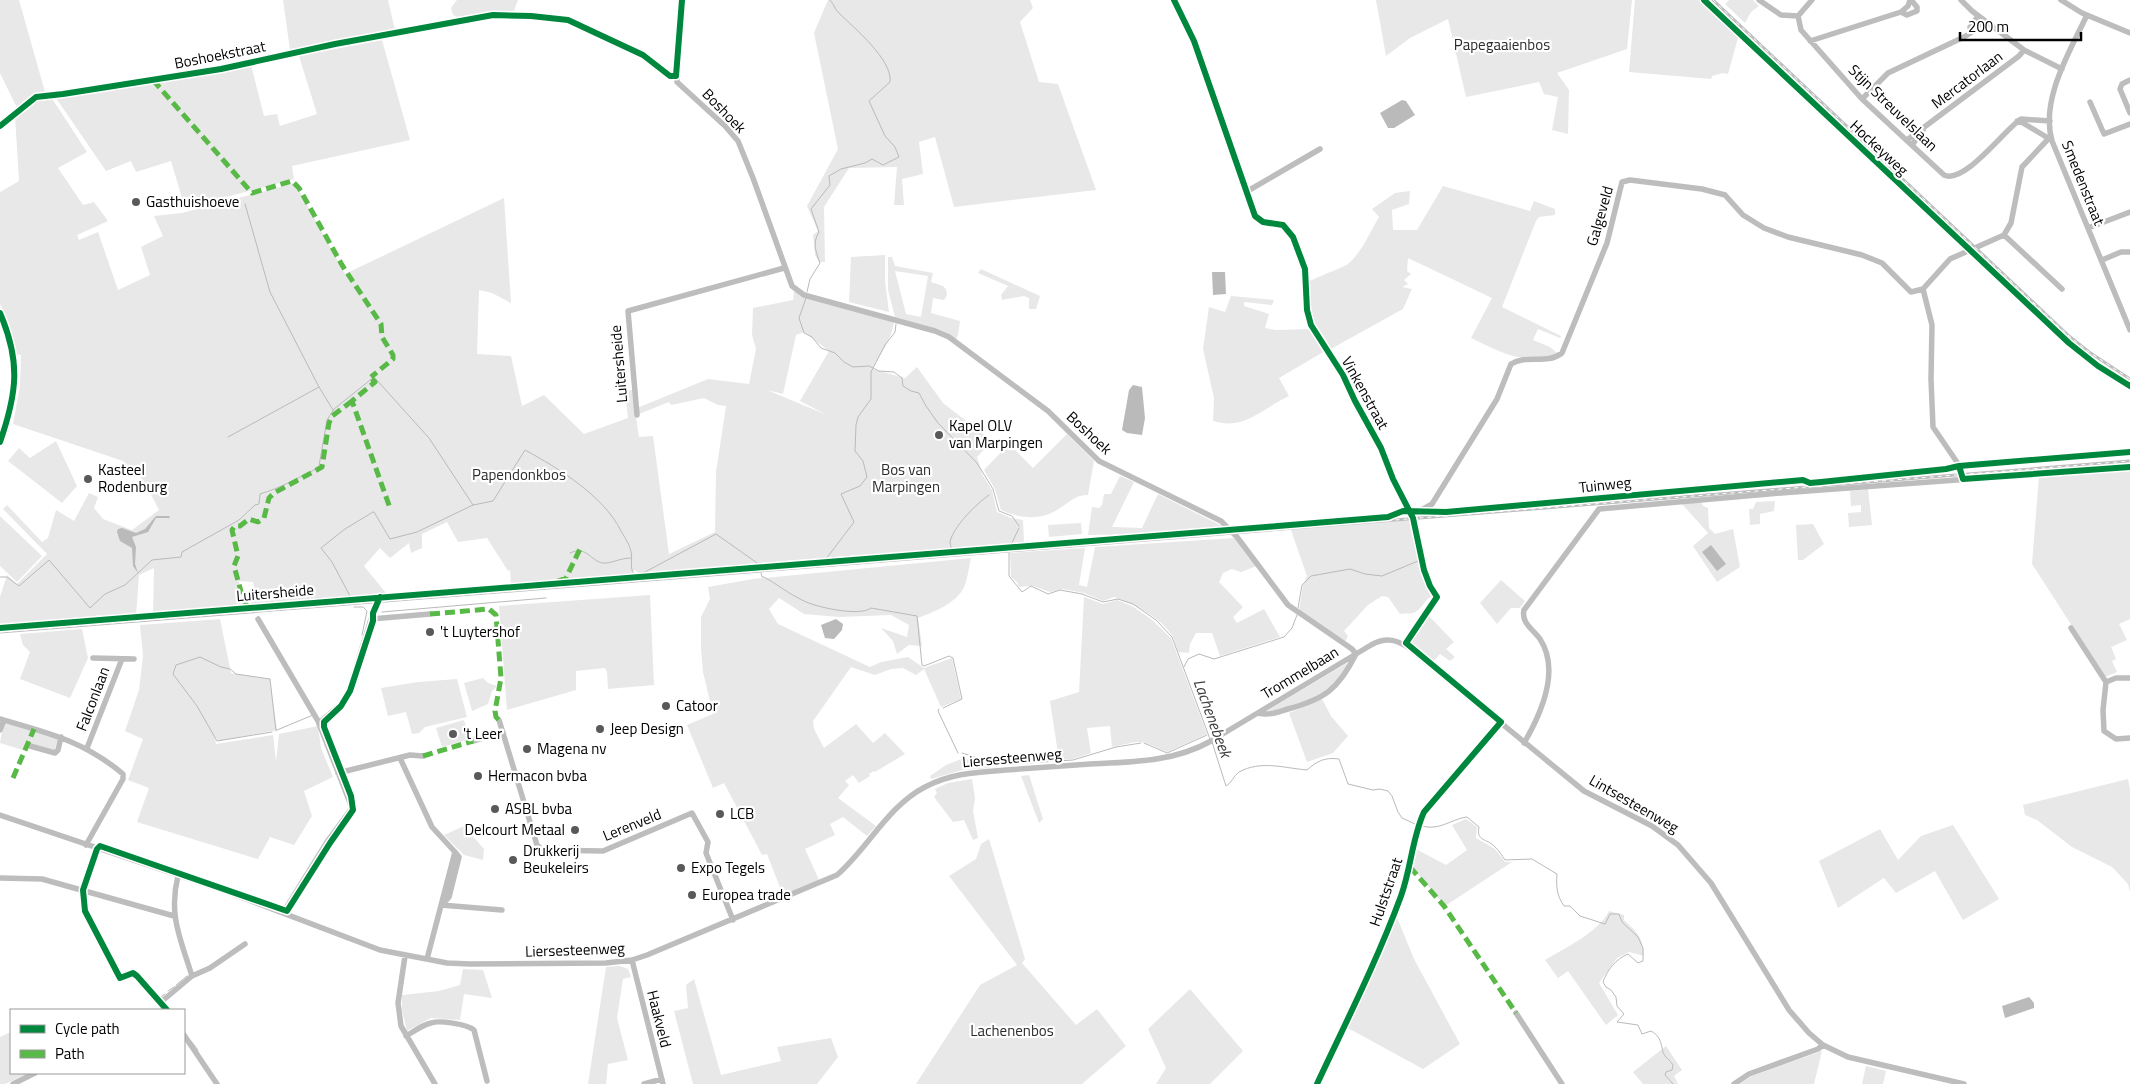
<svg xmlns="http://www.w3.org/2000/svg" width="2130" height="1084" font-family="'Titillium Web',sans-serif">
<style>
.green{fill:#e8e8e8;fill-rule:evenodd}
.water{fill:#bababa}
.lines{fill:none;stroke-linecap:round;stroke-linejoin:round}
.stream{stroke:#bababa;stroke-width:1}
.minor{stroke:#bdbdbd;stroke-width:5.5}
.rail-casing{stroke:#bdbdbd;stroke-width:3}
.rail{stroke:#fff;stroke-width:1;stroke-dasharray:4;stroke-linecap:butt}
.quiet{stroke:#58b947;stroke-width:5;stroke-dasharray:10 5;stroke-linecap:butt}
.cycleway-casing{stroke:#fff;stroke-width:9}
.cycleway{stroke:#00873e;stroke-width:6}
.poi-dot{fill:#595959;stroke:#fff;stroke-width:2}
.labels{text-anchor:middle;stroke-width:4.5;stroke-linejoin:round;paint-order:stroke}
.park-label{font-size:15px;fill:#2c2c2c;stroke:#fff}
.street-label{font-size:15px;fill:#000;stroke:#fff}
.poi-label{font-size:15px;fill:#000;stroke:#fff;text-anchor:start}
.water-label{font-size:16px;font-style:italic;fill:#3d3d3d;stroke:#fff}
</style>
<rect width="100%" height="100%" fill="#fff"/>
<path class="green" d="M0 0H19L45 92 29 97 17 108 0 73Z
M388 0 395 30 290 50 283 0Z
M457 0H518L514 11H492L457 17 453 15 451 8Z
M828 0H1030L1033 8 1020 22 1039 82 1058 84 1096 190 954 207 935 137 919 142 923 174 902 179 904 205H894L897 167 849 168 824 207 825 262H819L815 255 813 235 818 231 807 206 838 149 814 33Z
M1376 0H1632L1627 49 1557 73 1569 90 1568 134 1552 130 1558 97 1544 94 1539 82 1466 97 1448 19 1410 38 1386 56Z
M1635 0H1700L1737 34 1738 38 1728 74 1723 73 1712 76 1711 79 1629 72Z
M1729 0H1753L1759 6 1751 12 1745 23 1725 4Z
M382 40 410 140 292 166 294 179 185 208 171 161 136 172 131 161 106 171 56 98 251 65 264 116 277 114 280 126 317 114 299 56Z
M51 97 87 152 58 168 83 205 94 202 108 221 77 235 79 240 98 232 118 290 150 275 141 247 163 236 154 216 182 213 295 183 345 274 504 198 511 303 492 293 479 290 477 354 511 356 522 406 544 395 584 434 628 418 625 391 632 390 639 437 653 436 669 554 715 532 716 472 726 406 718 405 704 398 671 405 669 402 639 414 637 408 708 379 749 384 756 349 752 335 753 308 793 300 794 291 805 297 894 321C893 337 880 355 872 369L905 378 917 367 943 403 992 441 977 457 982 474 992 490 997 512 1011 518 1023 520 1024 543 795 560 644 575 634 570 630 575 511 584 510 570 508 571 487 538 458 542 447 522 422 534V548L411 553 409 543 390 558 380 548 364 566 386 593 384 595 252 605 250 599 256 597 253 582 239 581 241 595 247 605 153 614 154 568 139 575 136 616 104 618 98 615 91 620 0 626V597L7 575 17 584 47 554 3 509 7 505 42 542 48 538 56 510 74 521 89 493 98 497 94 508 103 519 132 530 159 510 144 481 123 461 13 424 20 386 21 355 16 354 9 323 0 304V192L19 181 15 116 37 98ZM804 332 829 351 800 401 827 415 767 390 783 394 796 335Z
M1443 186 1530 211 1534 201 1555 209V215L1539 217 1536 221 1502 307 1561 336 1560 338 1538 329 1533 340 1550 347 1558 354C1521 365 1503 353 1471 338L1492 298 1408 258 1407 271 1411 274 1404 280 1408 284 1402 287 1412 289 1403 309 1329 350C1313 324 1307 314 1308 282 1317 277 1344 267 1348 264 1362 252 1370 232 1379 217L1372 209 1395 193 1410 191 1409 204 1392 210 1393 230H1417Z
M885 255V281L889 312 849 302 851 257Z
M888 257H892L895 266 933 273 931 282 943 286 946 289 947 295 944 300 933 298 931 313 960 321 958 335 956 339 931 327 895 317 888 290ZM895 271 928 276 921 317 906 314Z
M981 269 1040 296 1036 309H1029V298L1024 296 1002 300 1001 295 1008 286 978 273Z
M1231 296 1274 300 1272 305 1244 302V306L1269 314 1265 328 1276 330 1310 329 1325 351 1279 378 1289 396C1263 408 1244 431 1213 421L1214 398 1203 349 1209 307 1225 312Z
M1067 434 1094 461 1088 495C1074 495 1069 503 1057 510 1039 521 1019 518 1001 510L995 489 984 470 1009 444 1033 468Z
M56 441 77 486 62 503 8 461 19 448 30 458Z
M2130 470V619L2119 624 2127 640 2111 647 2116 659 2112 661 2117 672 2105 677 2032 564 2039 476Z
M1120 476 1134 482 1112 527 1142 528 1158 494 1224 527 1142 534 1088 535 1092 507 1099 508 1102 505 1104 494H1111Z
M1868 489 1872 525 1849 527 1848 513 1861 512V505L1851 506 1850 491Z
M1775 501 1774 511 1760 514V524L1750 525 1749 509H1753L1756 502Z
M1701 502 1703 506 1708 508 1709 528 1715 534 1733 529 1740 567 1717 582 1693 546 1708 533 1682 504Z
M0 516 42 556 17 582 0 566Z
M1411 520 1419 562 1432 596C1424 600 1421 611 1413 613 1409 614 1404 613 1400 614L1388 597 1382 596 1368 605 1344 631 1348 636 1345 642 1299 611 1303 585 1307 576 1291 530Z
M1081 523 1082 534 1049 537 1048 525Z
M1813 524 1824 544 1803 560H1798L1796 525Z
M1235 538 1257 566 1241 572 1232 569 1223 573 1219 582 1243 607 1233 617 1237 623 1264 609 1280 637 1220 656 1212 633H1196L1190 644 1189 653 1178 652C1176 647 1175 641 1173 637 1162 618 1134 604 1114 597L1103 601 1084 593 1063 589 1050 592 1033 586 1019 587 1017 582 1011 577 1010 553 1085 548 1079 585 1087 587 1095 547Z
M971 558C969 566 968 576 965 585 959 602 934 612 918 618L922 646 909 645 897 654 893 641 881 628 907 637 909 625 891 615 839 617 804 614 779 598 769 609 778 624 870 667 881 662 908 657 924 668 952 658 961 699 941 707 924 669 916 675 903 668 891 669 875 675 851 667 813 721 814 729 824 748 856 724 873 743 885 733 905 754 875 772 874 771 869 774 870 776 859 783 853 775 845 781 849 785 838 798 876 826 867 836 843 817 830 824 835 835 805 849 819 880 783 895 767 854 762 855 724 783 713 788 687 725 713 714 703 672 701 648V617L710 599 708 587 753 579Z
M1501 580 1525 601 1520 608H1511L1497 624 1480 603Z
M650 595 654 685 608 689 607 672 605 668 576 671V690L507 710 499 606Z
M1084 597 1103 604 1117 600 1132 606 1151 619 1171 638 1207 734 1167 752 1144 742H1135L1112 747 1110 726 1087 728 1091 753 1073 759 1059 760 1050 701 1079 692Z
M1428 615 1454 642 1446 649 1455 657 1450 661 1440 654 1432 663 1408 643Z
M220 619 231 673 270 679 277 730 219 741 215 737 216 744 273 735 276 761 279 734 318 726 321 748 333 777 304 791 312 816 294 845 270 837 258 859 137 822 149 788 128 780 143 739 125 731 139 690 143 656 140 625Z
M82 629 88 658 70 698 20 679 30 652 23 645 20 634Z
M1349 662C1348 666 1346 672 1343 676 1328 699 1292 705 1268 713L1265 712Z
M483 678 488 683 497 686 492 691 488 704 472 711 464 683Z
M457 679 467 717 425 727 419 733 412 734 406 712 388 716 381 688 418 682Z
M1322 699 1331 716 1348 736 1333 753 1307 762 1289 713Z
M464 720 470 739 442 747 436 728Z
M6 723 58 738 54 752 28 744H26L23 750 0 743 3 725Z
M964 758 990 768 962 770 931 779 930 776 946 765Z
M1029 775 1043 819 1039 823 1021 776Z
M972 779 975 798 973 811 978 838 973 840 964 820 953 822 934 797 937 793 935 789 948 783Z
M2128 779 2130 789V892L2128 884 2112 867 2072 847 2037 820 2025 815 2023 805Z
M1466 819 1477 827 1476 838 1495 849 1505 862H1512L1445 906 1412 867 1416 849 1446 865 1467 850 1452 825Z
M1953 825 1999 899 1963 920 1935 871 1896 893 1884 878 1838 908 1819 861 1880 829 1898 860 1921 836Z
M464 826 484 849 483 860 464 855 444 835Z
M989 839 1025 959 1022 963 1076 1025 1097 1009 1126 1046 1082 1084H916L980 985 1017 965 949 876 976 859 981 844Z
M1609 911 1624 915V920C1637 932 1643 937 1644 956L1629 952 1617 958 1599 983 1618 1015 1606 1025 1568 971 1558 978 1545 960C1565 948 1599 932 1609 911Z
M1396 915 1414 959 1460 1044 1423 1069 1346 1027Z
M620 966 628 969 631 977 623 979 617 1018 628 1060 608 1064 606 1084H588L606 967Z
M463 969 483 970 492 998 464 994 460 1020 431 1018 407 1031 402 1010V995L439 991 460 985Z
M694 979 721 1075 781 1061 777 1047 831 1038 838 1057 817 1084H693L674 1011 688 1008 686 985Z
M1190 989 1243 1051 1210 1084H1156L1166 1068 1148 1029Z
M11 1032V1073H29L5 1084H0V1037Z
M1666 1046 1682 1070 1674 1076 1678 1084H1643L1633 1072Z
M1822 1051 1814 1084H1739L1752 1076Z
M1866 1066 1886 1071 1883 1084H1862Z"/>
<path class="water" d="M1402 100 1406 101 1415 115 1394 128H1388L1380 113Z
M1212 272H1225L1226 294 1213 295Z
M1133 385 1142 387 1145 418 1142 435 1127 433 1122 430 1129 390Z
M156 516H169L170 518H156L148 532 132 537 136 547 135 564 138 573 133 566 132 548 120 541 117 532 118 529 122 528 136 533 145 529Z
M1711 545 1726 564 1717 571 1702 552Z
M836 619 843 624 842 630 834 639 825 638 821 625Z
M2029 997 2034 1003V1008L2005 1018 2002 1006Z"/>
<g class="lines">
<path class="stream" d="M245 204 270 292 319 387
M807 292 810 279 820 263C816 252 812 243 819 232L811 209 830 185 829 176 841 169 865 163 872 159 883 165 899 157 895 147 885 136 869 101 890 82C893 60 854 28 839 13 835 10 834 4 830 0
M806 298 799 318 804 333 812 337 821 348 835 353 844 362 853 367 869 366 879 371 894 372 902 378 903 386 911 391 919 393 926 406 938 423 977 463 993 489 999 511 1012 516 1019 526
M228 437 319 387 333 410
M1011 545 1019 528
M952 551C952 548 950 545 950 542 953 527 976 504 989 495
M570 553C587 545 590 561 603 563 610 564 620 558 631 558
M1009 553V576L1022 592 1031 586 1048 594 1060 590 1082 594 1103 602 1118 599 1133 604 1156 620 1172 637 1210 739
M826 559 854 522 841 494 860 486 867 477 863 461 855 451 856 425 858 417 871 399V372L885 345 895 332 896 324
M761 573 762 577H764C777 584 789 594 802 600 814 607 860 617 871 608L917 616 922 665 924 666 949 656 953 658 962 699 943 708
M0 577H7L19 586 49 560 90 608 105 594 125 585 152 560 181 557 182 552 239 520 255 505 259 504 260 494C280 488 298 478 316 469L319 466 327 420 334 409 374 377 429 438 473 505
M350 596 332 562 321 548 345 529 373 512H374L390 539 417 532 473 505 493 501 525 450C558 468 604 496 621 531 625 538 630 545 631 552 633 560 629 567 634 574L645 572 716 534 760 565
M354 607H363L367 611 362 635
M1298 608 1302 585 1311 576 1350 569 1365 574 1382 576 1418 561 1413 533
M382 612 546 598
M1184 667 1188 659 1199 654 1214 659 1284 637 1292 628 1297 615
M939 709 938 711 958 753
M277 730 313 715
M272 732 217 741 197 706 173 674 176 665 200 657 221 667 230 669 236 674 270 679 276 731
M1212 742 1226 786C1232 783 1233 776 1239 772 1261 760 1284 768 1307 770 1317 761 1325 757 1339 759L1348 784 1373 790 1380 789 1388 791 1392 796 1398 812 1402 818 1415 824
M1144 743 1167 753 1207 735
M962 753 1000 765 1073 760 1116 747 1141 743
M1422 826C1440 831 1451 819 1467 817L1479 827C1476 842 1487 838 1495 847 1499 850 1502 856 1505 860L1532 859 1557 874C1556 887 1557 896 1564 906H1570L1580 916 1605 924 1610 914H1619L1622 922 1638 937 1643 948V961L1638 963 1628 954C1616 959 1607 970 1603 982L1606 987 1611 990 1616 997 1617 1006 1624 1014 1617 1022 1638 1025 1642 1034 1651 1031C1664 1038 1660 1049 1665 1056 1668 1059 1671 1062 1673 1065L1672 1070 1666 1072 1665 1075 1673 1084
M176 985 187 976
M168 991 174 987
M161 997 165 994
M191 1041 198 1050"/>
<path class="minor" d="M682 0 676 69 677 82 725 126 738 141 753 178 792 286 804 295 935 331 949 337 1048 411 1099 461 1221 521 1237 537 1288 605 1352 649 1356 654
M1174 0 1194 41 1255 216 1263 222 1283 225 1293 237 1305 269 1307 310 1311 325 1343 375 1355 401 1381 448 1393 479 1413 518 1424 570 1430 586 1437 597 1404 645
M1704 0 1743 36
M1759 0 1781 15 1798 16
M1961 0 1972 11 2024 50 2062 69
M2061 0 2082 13 2130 33
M1901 12 1907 15 1917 11V7L1911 0
M2087 15C2070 51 2040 100 2052 141L2130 330
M1798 16 1801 30 1862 99 1944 175C1964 185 2004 130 2021 119L2050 121
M1798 16 1812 0
M1971 31 1970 27 1978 16
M1810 41 1901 12 1908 6 1910 0
M1772 64 1970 250
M2130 80 2122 84 2120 89 2130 113
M1862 99 1888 73 1964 37 1975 30 1983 20
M2090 102 2104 134 2130 124
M2017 121 2023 123 2048 138
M0 126 36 97 63 94 221 69 335 44 493 15 531 16 568 20 643 55 670 76H676
M1907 140 2019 56 2024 50
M1912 145 1923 130
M1246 192 1320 149
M2088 228 2130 212
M2004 235 2062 289
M2102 260 2121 252H2130
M1923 289 1932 325 1931 379 1933 427 1961 468 1963 479
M0 313C21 362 17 393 0 442
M637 415 628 311 784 268
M1410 511 1446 512 1803 480
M1420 511 1432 504 1497 399 1511 364C1527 354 1547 365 1562 353L1607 243 1622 182 1630 180 1702 189 1725 195 1743 215 1764 228 1788 237 1862 255 1882 263 1911 292 1923 289 1950 259 2004 235 2011 223 2022 167 2051 136
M258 619 318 721 352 808 327 842 283 913
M371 619 430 614
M0 628 551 583
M2071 628 2106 682 2103 710 2104 731 2116 739 2130 738
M93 658 134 659
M2106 682 2116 678H2130
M1258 713C1269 716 1278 712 1288 709 1325 699 1338 689 1355 656
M0 719C48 733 84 741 123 774V779L86 845
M499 720 537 845 543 850 603 851 692 813 708 842 706 853 733 920
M319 723 343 702 350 687 371 619 380 597
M0 730 4 720
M473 741 503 732
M1524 743C1541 714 1561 671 1540 639 1533 629 1521 623 1524 610L1599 509 1781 493 2130 467
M30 746 55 753 58 750 61 737
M87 748 122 659
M400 758 432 827 455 852 427 959
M338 773 410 755 423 756
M0 815 225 891 380 950 447 963 470 964 606 963 632 960 647 955 837 875C868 848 888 806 925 787 951 773 978 772 1006 770 1034 768 1062 766 1090 764 1132 762 1174 762 1211 741L1371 645C1387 636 1398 640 1412 650L1584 791 1652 826 1678 845 1711 883 1789 1010 1809 1033 1823 1045 1848 1057 1964 1084
M97 849 83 890 85 911 120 978 133 973 137 976 167 1010
M0 878 42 879 174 916
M443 904 449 897 459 857 455 852
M441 905 502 910
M405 956 398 1003 401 1026 435 1084
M632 960 663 1084
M192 976 210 968 245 944
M161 1002 192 976C181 940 168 915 178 876
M1516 1013 1562 1084
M184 1035 217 1084
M406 1036C413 1032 422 1025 431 1023 439 1020 467 1024 474 1030L487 1081
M13 1084 35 1073
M644 1084 662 1079
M1317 1084C1346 1022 1377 961 1401 896 1411 869 1412 838 1424 812L1500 723
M1734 1084 1749 1074 1818 1049 1823 1045"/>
<g class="rail-casing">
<path id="rail" d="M1713 0 2069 336 2089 352 2130 379
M0 632 2130 461"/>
</g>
<use href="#rail" class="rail"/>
<path class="quiet" d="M153 80 252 193 292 181 299 188 342 265 381 324 382 337 393 355V359L371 377
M372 379 375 382 352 401 390 508
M558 581 566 578 580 549
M248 608 242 595 234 566 238 556 232 530 235 526H240L249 519 258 522 264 518 269 498 274 493 322 467 329 423 332 416 352 401
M430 614 489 609 496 615 501 678 495 711 496 717 499 720
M423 756 473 741
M13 778 34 729
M1410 867 1444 906 1516 1013"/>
<g class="cycleway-casing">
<path id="cycleway" d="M1174 0 1194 41 1255 216 1263 222 1283 225 1293 237 1305 269 1307 310 1311 325 1343 375 1355 401 1381 448 1393 479 1413 518 1424 570 1430 586 1437 597 1406 643 1501 722 1424 812C1412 838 1411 869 1401 896 1377 961 1346 1022 1317 1084
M1704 0 2069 343 2098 366 2130 386
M0 126 36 97 63 94 221 69 335 44 493 15 531 16 568 20 643 55 670 76H676L682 0
M0 313C21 362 17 393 0 442
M1959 466 1963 479 2130 467
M0 628 1278 526 1388 517 1403 511 1446 512 1803 480 1810 483 1821 482 1946 469 1959 466 2130 452
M167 1010 137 976 133 973 120 978 85 911 83 890 97 849 100 846 287 911 330 843 353 810 351 796 324 727V722L341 706 350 691 373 621V613L380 597"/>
</g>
<use href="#cycleway" class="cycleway"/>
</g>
<g class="poi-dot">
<circle cx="136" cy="202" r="5"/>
<circle cx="939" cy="435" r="5"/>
<circle cx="88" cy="479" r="5"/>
<circle cx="430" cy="632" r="5"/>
<circle cx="666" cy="706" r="5"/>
<circle cx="600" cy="729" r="5"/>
<circle cx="453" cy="734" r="5"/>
<circle cx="527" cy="749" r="5"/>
<circle cx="478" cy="776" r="5"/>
<circle cx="495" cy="809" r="5"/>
<circle cx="720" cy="814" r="5"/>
<circle cx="575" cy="830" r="5"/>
<circle cx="513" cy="860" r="5"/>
<circle cx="681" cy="868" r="5"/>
<circle cx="692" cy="895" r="5"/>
</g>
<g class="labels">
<g class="park-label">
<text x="1502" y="50">Papegaaienbos</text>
<text x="906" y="475">Bos van<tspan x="906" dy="17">Marpingen</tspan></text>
<text x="519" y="480">Papendonkbos</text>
<text x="1012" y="1036">Lachenenbos</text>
</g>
<g class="street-label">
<text transform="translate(220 55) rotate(-11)" y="5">Boshoekstraat</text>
<text transform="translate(1967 80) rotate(-37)" y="5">Mercatorlaan</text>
<text transform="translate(1893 108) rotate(44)" y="5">Stijn Streuvelslaan</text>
<text transform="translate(724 111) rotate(46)" y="5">Boshoek</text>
<text transform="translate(1879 148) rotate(43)" y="5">Hockeyweg</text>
<text transform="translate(2083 183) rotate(68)" y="5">Smedenstraat</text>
<text transform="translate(1600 216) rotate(-74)" y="5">Galgeveld</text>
<text transform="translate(619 364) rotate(-95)" y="5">Luitersheide</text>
<text transform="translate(1365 393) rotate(61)" y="5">Vinkenstraat</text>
<text transform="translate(1089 433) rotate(43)" y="5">Boshoek</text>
<text transform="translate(1605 485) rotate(-6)" y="5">Tuinweg</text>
<text transform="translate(275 593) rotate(-5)" y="5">Luitersheide</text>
<text transform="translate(1300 673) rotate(-31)" y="5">Trommelbaan</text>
<text transform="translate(93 699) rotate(-69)" y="5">Falconlaan</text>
<text transform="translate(1012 758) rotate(-5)" y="5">Liersesteenweg</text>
<text transform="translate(1634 804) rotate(30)" y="5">Lintsesteenweg</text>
<text transform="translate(632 825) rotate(-22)" y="5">Lerenveld</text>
<text transform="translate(1386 892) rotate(-71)" y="5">Hulststraat</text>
<text transform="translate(575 950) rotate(-2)" y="5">Liersesteenweg</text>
<text transform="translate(659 1019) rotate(76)" y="5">Haakveld</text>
</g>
<g class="poi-label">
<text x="146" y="207">Gasthuishoeve</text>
<text x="949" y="431">Kapel OLV<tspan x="949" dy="17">van Marpingen</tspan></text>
<text x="98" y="475">Kasteel<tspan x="98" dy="17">Rodenburg</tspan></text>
<text x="440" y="637">'t Luytershof</text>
<text x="676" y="711">Catoor</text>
<text x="610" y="734">Jeep Design</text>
<text x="463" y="739">'t Leer</text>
<text x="537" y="754">Magena nv</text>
<text x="488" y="781">Hermacon bvba</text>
<text x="505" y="814">ASBL bvba</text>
<text x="730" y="819">LCB</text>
<text x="565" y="835" text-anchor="end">Delcourt Metaal</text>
<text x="523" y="856">Drukkerij<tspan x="523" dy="17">Beukeleirs</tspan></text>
<text x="691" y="873">Expo Tegels</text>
<text x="702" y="900">Europea trade</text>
</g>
<g class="water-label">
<text transform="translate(1213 718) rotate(70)" y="6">Lachenebeek</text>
</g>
</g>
<rect x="10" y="1009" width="175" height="65" fill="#ffffff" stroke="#999999"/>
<rect x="20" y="1025" width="25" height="8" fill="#00873e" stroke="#999999"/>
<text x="55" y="1034" font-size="15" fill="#000000">Cycle path</text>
<rect x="20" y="1050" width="25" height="8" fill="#58b947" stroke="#999999"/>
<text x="55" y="1059" font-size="15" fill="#000000">Path</text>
<path d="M1960 32v8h121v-8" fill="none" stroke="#000000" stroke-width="2.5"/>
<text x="1968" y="32" font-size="15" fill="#000000" stroke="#ffffff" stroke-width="4" paint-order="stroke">200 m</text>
</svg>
